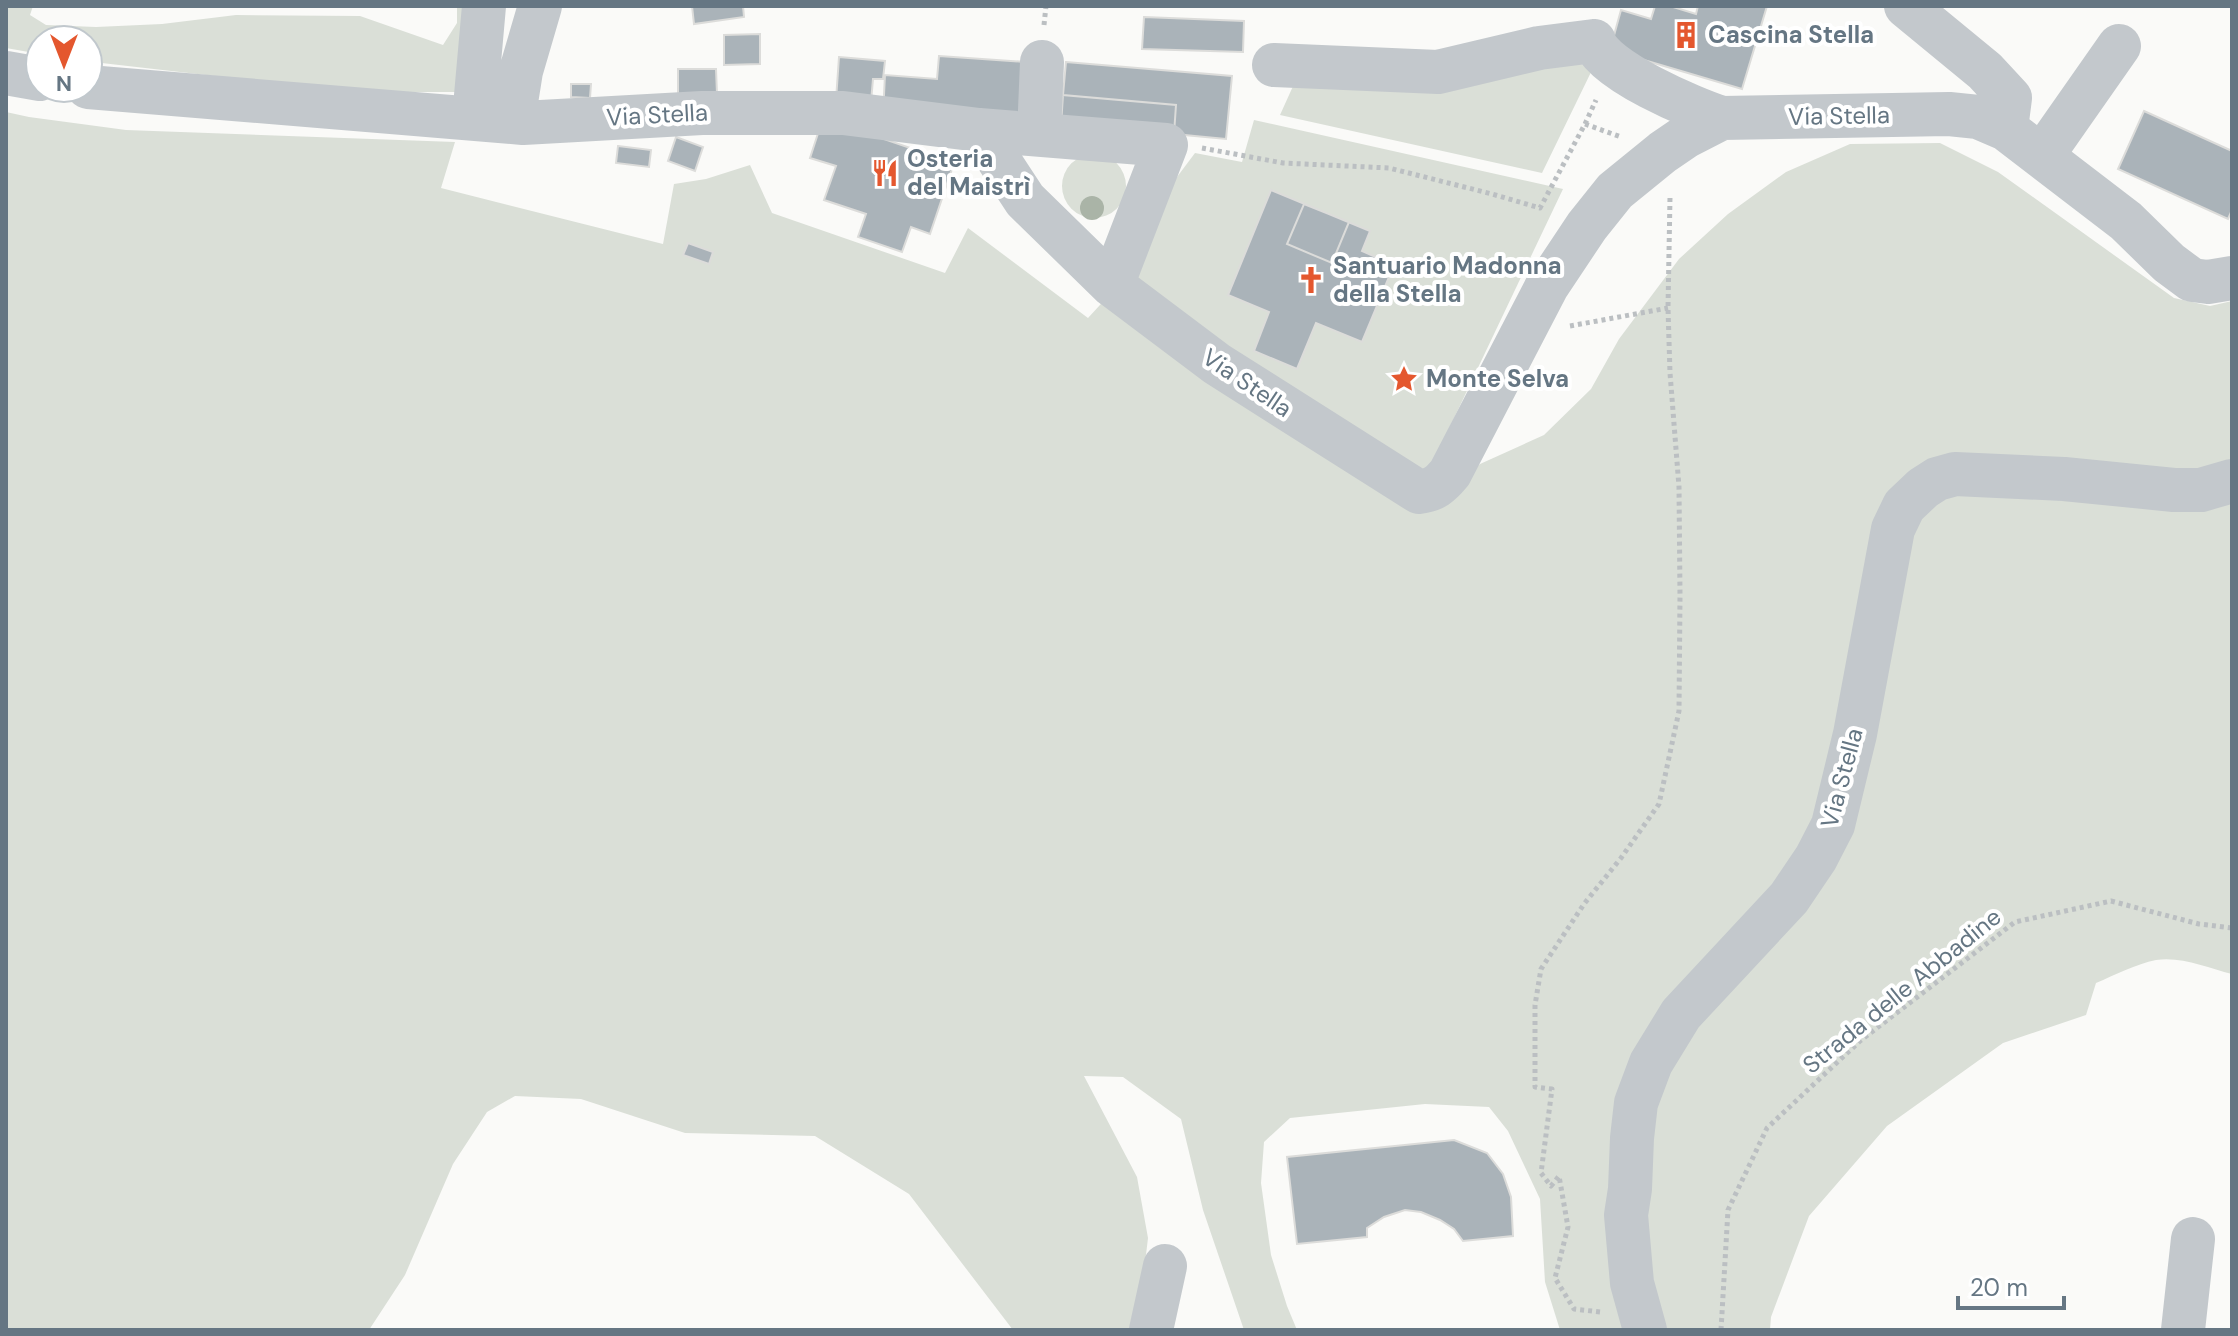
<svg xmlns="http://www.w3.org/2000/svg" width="2238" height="1336" font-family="'DM Sans',sans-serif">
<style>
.green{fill:#dadfd7}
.building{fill:#aab3b9;stroke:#dcdcda;stroke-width:2}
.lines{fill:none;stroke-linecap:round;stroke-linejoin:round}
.path{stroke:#bbbfc2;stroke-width:5;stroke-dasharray:4 4;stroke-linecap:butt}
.minor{stroke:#c3c8cc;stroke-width:44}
.tree{fill:#aab4a7}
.labels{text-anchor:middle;stroke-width:8;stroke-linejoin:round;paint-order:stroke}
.poi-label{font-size:24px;font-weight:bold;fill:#657683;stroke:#fff;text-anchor:start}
.street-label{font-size:24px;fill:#657683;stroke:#fff}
</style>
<rect width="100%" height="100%" fill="#fafaf8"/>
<path class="green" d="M6 6H33L30 15 46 25 96 27 162 24 236 15 360 16 443 45 457 23V6H474L464 92H353L93 62 88 61V40H40V54L6 48Z
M1543 59 1594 66 1542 173 1280 115 1294 84Z
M6 112 29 117 126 130 455 142 441 188 663 244 674 184 706 179 750 165 772 213 945 273 968 228 1088 318 1111 293 1427 510 1480 464 1544 435 1591 389 1619 339 1679 259 1728 214 1786 172 1850 144 1940 143 1998 172 2174 298 2210 306 2232 301V974C2208 968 2181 956 2156 960 2136 964 2115 975 2096 983L2086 1015 2003 1043 1887 1126 1809 1216 1771 1317 1770 1330H1560L1545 1282 1540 1199 1508 1131 1489 1107 1425 1104 1290 1118 1264 1142 1261 1183 1271 1255 1287 1306 1297 1330H1244L1203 1210 1181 1119 1123 1077 1084 1076 1137 1177 1148 1238 1137 1330H1013L909 1194 815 1136 685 1133 581 1099 515 1096 487 1112 453 1164 405 1275 369 1330H6Z
M1254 120 1563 189 1426 477 1127 286 1168 189 1195 153 1242 162Z
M1062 186a32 32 0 1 1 64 0a32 32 0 1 1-64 0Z"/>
<path class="building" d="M692 6H743L744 17 694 24Z
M1655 6H1670L1696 14 1698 6H1767L1742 89 1610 50 1621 10 1651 19Z
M1144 17 1244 21 1243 52 1142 49Z
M760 34V64L724 65V35Z
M939 56 1025 62 1021 123 883 114 885 75 937 79Z
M839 57 885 61 883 79H873L871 102 836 100Z
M1066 62 1232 76 1226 139 1174 134 1176 105 1063 95Z
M678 69H716L717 94H678Z
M571 84H591L590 98 571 97Z
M1063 95 1176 105 1174 134 1061 125Z
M2144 111 2232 151V210L2228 219 2118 169Z
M823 118 954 163 930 234 911 227 902 252 858 237 866 214 824 200 836 166 810 158Z
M676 137 703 147 695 171 668 161Z
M618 146 651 150 649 167 616 163Z
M1271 190 1370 231 1362 251 1394 265 1362 342 1316 323 1297 369 1254 351 1269 312 1228 295Z
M1304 204 1349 222 1332 263 1287 244Z
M688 243 713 252 709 264 683 255Z
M1454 1140 1487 1153 1503 1174 1511 1197 1513 1236 1463 1241 1454 1229 1440 1220 1421 1212 1405 1210 1384 1217 1367 1228V1237L1297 1244 1287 1157Z"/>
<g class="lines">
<path class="path" d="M1044 25 1046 6
M1585 124 1596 100
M1202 148 1283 163 1389 168 1492 194 1540 208 1585 124 1621 137
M1570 326 1668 308
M1600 1312 1574 1309 1555 1278 1568 1227 1559 1176 1551 1186 1541 1173 1552 1089 1535 1087V1005L1541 969 1584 904 1621 858 1659 804 1679 711 1680 596 1679 487 1670 373 1668 308 1670 197
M1721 1330 1728 1210 1767 1128 1860 1041 2015 922 2111 901 2199 924 2232 928"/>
<path class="minor" d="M1906 6 1985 71 2010 98 2006 129
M1594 41C1601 70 1694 109 1722 118
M1274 65 1438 72 1539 48 1594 41
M6 73 40 79
M88 87 523 123 702 113H843L979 130 1166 145 1112 285
M474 118 484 6
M513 121 521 71 540 6
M979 130 1025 200 1112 285 1217 364 1419 492C1434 490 1440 485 1450 473L1547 286 1587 226 1615 191 1663 152 1685 137 1722 118 1949 114 1978 117 2006 129 2126 221 2169 263 2192 280 2208 282 2232 278
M1039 134 1042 62
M2042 156 2119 46
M1151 1330 1165 1266
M1645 1330 1632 1283 1626 1215 1630 1189 1632 1138 1636 1103 1651 1063 1681 1014 1789 898 1816 858 1833 825 1855 734 1893 529 1904 506 1923 488 1937 479 1955 474 2064 479 2174 490H2201L2232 481
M2183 1330 2193 1239"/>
</g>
<circle class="tree" cx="1092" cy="208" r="12"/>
<defs>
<g id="building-bare" transform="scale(2.16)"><path d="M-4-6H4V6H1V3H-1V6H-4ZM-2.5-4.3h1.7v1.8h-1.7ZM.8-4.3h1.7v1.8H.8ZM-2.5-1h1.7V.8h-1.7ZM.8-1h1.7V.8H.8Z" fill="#e4572e" stroke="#fff" stroke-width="2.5" paint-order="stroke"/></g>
<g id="restaurant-bare" transform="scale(2.16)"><path d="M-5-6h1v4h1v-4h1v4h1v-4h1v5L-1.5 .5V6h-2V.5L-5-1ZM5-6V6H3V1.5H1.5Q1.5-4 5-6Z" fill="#e4572e" stroke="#fff" stroke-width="2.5" paint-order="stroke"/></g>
<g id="church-bare" transform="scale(2.16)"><path d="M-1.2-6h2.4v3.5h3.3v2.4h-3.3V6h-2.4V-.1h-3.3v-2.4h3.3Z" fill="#e4572e" stroke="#fff" stroke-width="2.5" paint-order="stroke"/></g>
<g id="sight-bare" transform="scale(2.16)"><path d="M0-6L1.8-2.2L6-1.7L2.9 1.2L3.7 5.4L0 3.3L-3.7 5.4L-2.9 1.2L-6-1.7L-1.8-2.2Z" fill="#e4572e" stroke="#fff" stroke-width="2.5" paint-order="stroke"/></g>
</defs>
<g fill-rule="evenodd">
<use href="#building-bare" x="1686" y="35"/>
<use href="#restaurant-bare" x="885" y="173"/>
<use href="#church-bare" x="1311" y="280"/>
<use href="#sight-bare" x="1404" y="379"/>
</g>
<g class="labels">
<g class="poi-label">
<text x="1708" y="43">Cascina Stella</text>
<text x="907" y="167">Osteria<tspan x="907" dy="28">del Maistrì</tspan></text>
<text x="1333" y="274">Santuario Madonna<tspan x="1333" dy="28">della Stella</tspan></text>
<text x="1426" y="387">Monte Selva</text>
</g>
<g class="street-label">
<text transform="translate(657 115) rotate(-3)" y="8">Via Stella</text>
<text transform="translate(1839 116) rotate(-1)" y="8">Via Stella</text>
<text transform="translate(1247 383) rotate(34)" y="8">Via Stella</text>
<text transform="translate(1842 778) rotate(-75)" y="8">Via Stella</text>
<text transform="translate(1902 991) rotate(-39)" y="8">Strada delle Abbadine</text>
</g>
</g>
<rect width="2238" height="1336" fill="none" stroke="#657683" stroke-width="16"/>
<g transform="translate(64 64) rotate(180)"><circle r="38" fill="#ffffff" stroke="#c1c8cd" stroke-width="2"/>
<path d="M0-6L14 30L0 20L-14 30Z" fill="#e4572e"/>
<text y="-12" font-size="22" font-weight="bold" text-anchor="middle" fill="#657683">N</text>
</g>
<path d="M1958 1296v12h106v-12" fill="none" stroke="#657683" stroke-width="4"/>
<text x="1970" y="1296" font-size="24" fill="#657683" stroke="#ffffff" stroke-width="6" paint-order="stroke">20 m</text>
</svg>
